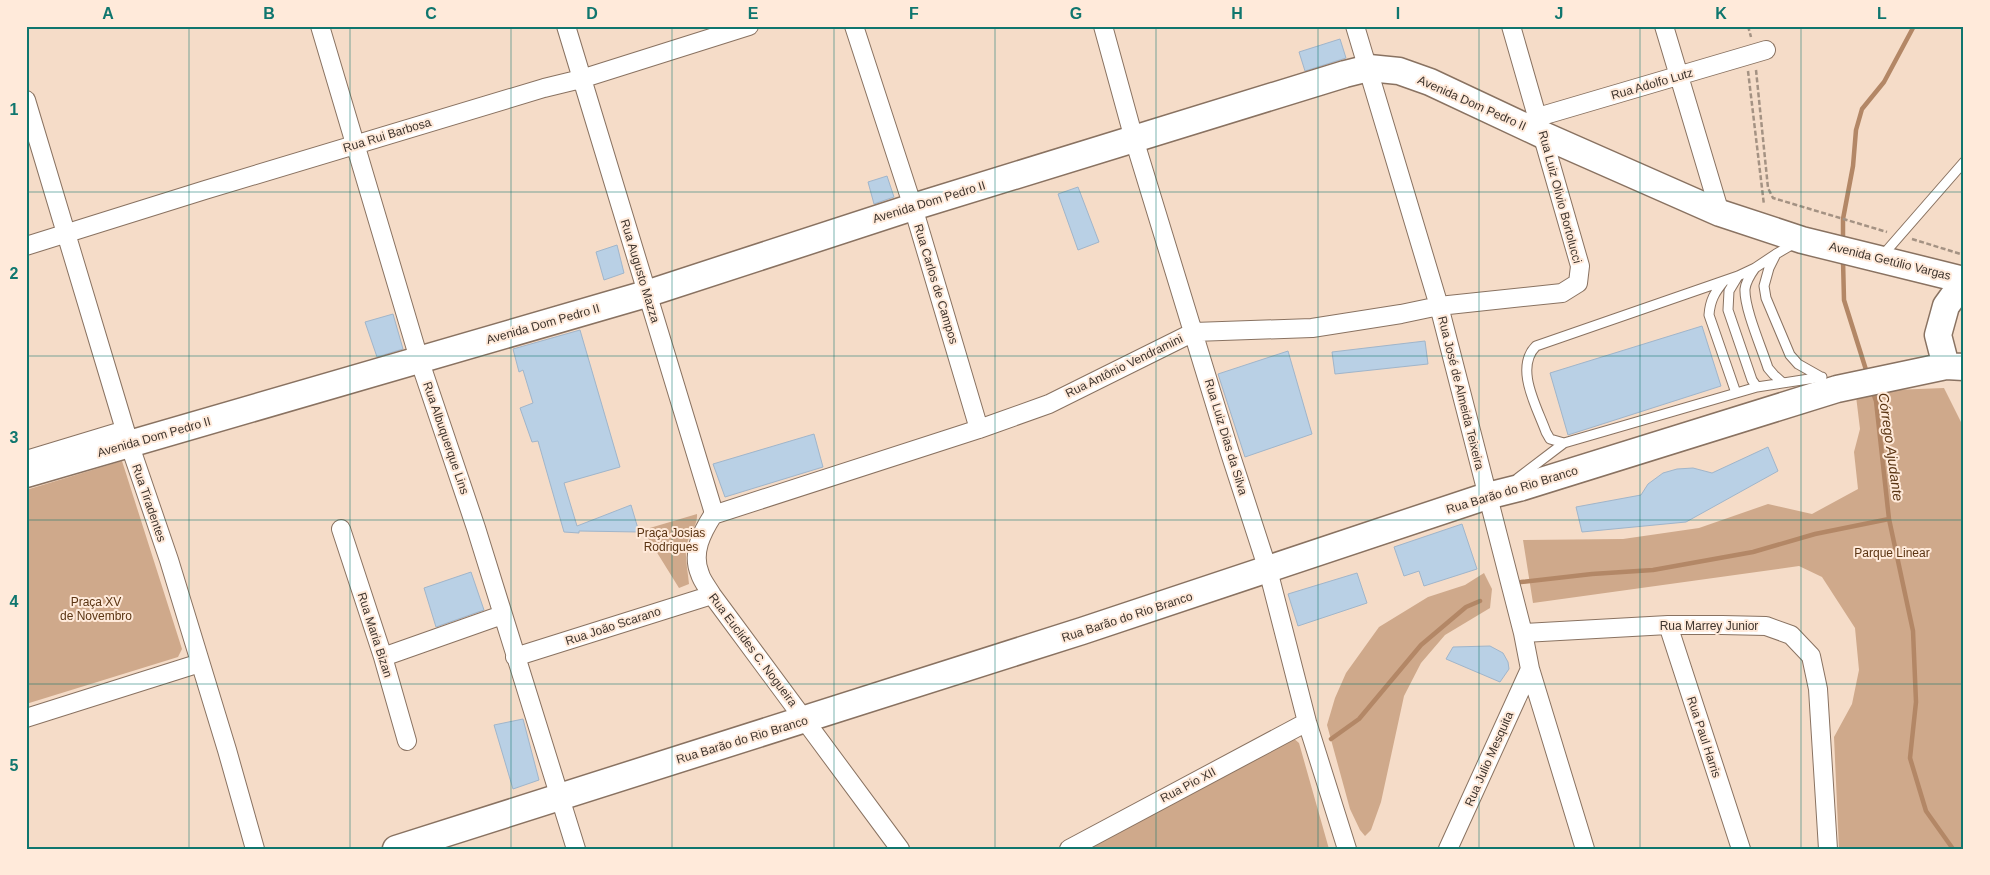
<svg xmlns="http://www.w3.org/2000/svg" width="1990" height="875" font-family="Arial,sans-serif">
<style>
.green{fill:#cfa98b}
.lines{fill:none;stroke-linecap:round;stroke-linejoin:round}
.stream{stroke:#b38766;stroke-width:4.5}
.building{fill:#b9d0e5;stroke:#a0b5ca}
.lane-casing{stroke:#897261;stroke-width:11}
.street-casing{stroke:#897261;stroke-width:20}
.secondary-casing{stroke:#897261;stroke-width:29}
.path{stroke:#a49283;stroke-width:2.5;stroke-dasharray:5 2.5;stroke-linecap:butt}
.lane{stroke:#fff;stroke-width:9}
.street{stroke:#fff;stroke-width:18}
.secondary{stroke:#fff;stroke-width:26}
.grid{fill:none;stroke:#0f766e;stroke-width:1;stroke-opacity:0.55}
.labels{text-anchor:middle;stroke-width:4;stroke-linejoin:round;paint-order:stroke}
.street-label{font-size:12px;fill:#3e342d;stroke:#ffeada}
.park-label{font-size:12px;fill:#5b3513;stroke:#ffeada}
.water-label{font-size:14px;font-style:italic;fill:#5a3412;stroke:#ffeada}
.neatline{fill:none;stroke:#0f766e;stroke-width:2}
.grid-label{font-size:16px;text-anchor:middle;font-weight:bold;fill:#0f766e}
</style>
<rect width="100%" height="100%" fill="#f5dcc8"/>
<path class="green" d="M1944 388 1964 428V849H1839L1834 737 1852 704 1859 670 1855 628 1822 577 1799 566 1533 603 1523 540 1623 539 1699 528 1768 504 1812 514 1858 489 1854 452 1860 429 1856 396 1893 390Z
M122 461 182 649 178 657 26 704V490Z
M697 514C698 526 688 535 686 548 685 559 688 572 689 584L679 588 643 530Z
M1484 573 1492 589 1490 608 1445 635 1421 663 1404 696 1381 802 1371 830 1365 836 1360 830 1350 809 1327 725 1335 698 1346 673 1379 627 1428 597 1465 585Z
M1292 737 1299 743 1329 849H1086Z"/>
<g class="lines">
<path class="stream" d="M1843 242V219L1853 166 1856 130 1862 109 1884 82 1914 26
M1843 260 1844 300 1867 373
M1872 390 1876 401 1889 519 1913 631 1916 702 1910 758 1926 811 1953 849
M1521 582 1592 574 1653 570 1753 552 1815 534 1889 519
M1331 739 1359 719 1421 645 1466 607 1480 601"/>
</g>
<path class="building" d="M1340 39 1346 58 1305 71 1299 52Z
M887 176 894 197 874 204 868 182Z
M1078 187 1099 242 1078 250 1058 194Z
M617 245 624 273 604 280 596 252Z
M393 314 403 349 377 357 365 322Z
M1702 326 1721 386 1568 435 1550 373Z
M580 330 620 467 564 483 577 526 631 505 639 532 579 531V533L564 532 538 441 532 442 520 408 533 403 523 370 519 372 513 349Z
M1425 341 1428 364 1335 374 1332 352Z
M1288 351 1312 434 1245 457 1218 374Z
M814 434 823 467 725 497 713 464Z
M1768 447 1778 471 1686 522 1582 532 1576 507 1641 495 1648 484 1663 473 1677 469 1693 468 1712 473Z
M1462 524 1477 569 1424 586 1419 571 1404 576 1394 547Z
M471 572 484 610 436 627 424 588Z
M1357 573 1367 603 1298 626 1288 594Z
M1490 646 1503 653 1508 662 1509 669 1500 682 1446 659 1453 647Z
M523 719 539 780 513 789 494 725Z"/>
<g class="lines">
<g class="lane-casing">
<path id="lane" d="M1793 244 1776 254 1769 268 1764 286 1766 298 1790 355 1798 364 1821 377
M1776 254 1755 268 1738 276 1536 346C1514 368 1537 407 1546 432L1550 439 1564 443 1757 387 1822 377
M1882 256 1964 162
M1755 268C1750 275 1746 281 1745 289 1744 308 1762 349 1768 368L1774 375 1783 383
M1738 276 1729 291 1728 310 1752 380 1757 387
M1724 281C1715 292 1710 300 1709 315L1736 393
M1518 478 1564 443"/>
</g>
<g class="street-casing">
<path id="street" d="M320 26 419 359 476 528 576 849
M566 26 713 510V515
M854 26 913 207 979 429
M1103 26 1134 139 1230 453 1268 570 1307 722 1347 849
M1355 26 1439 306 1523 633 1530 669 1585 849
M1664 26 1720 213
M26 100 129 443 169 560 227 750 255 849
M1538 117 1766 50
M26 246 205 190 544 88 581 79 749 26
M26 460 125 430
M713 515 979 429 1049 404 1194 332 1312 328 1401 314 1439 306 1562 293 1578 283 1580 266 1511 26
M713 515C702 532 691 553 700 574 702 581 708 588 712 595L900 849
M341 529 383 657 407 741
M1668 625 1741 849
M1523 633 1668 625H1722L1766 626 1791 635 1811 656 1818 689 1828 849
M383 657 502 615
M515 657 712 595
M26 718 200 663
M1069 849 1307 722
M1448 849 1530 669"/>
</g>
<g class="secondary-casing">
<path id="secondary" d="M1946 366 1938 335 1946 306 1964 281
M26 474 646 294 913 207 1345 74 1369 68 1399 71 1430 82 1543 135 1720 213 1802 240 1964 280
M396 849 1082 631 1487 496 1519 488 1837 389 1946 366 1964 367"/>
</g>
<path class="path" d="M1748 26 1751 37
M1756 70 1768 188 1773 198 1887 232
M1748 71 1764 205
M1912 239 1964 255"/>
<use href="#lane" class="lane"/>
<use href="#street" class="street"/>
<use href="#secondary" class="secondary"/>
</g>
<path class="grid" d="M189 26V849M350 26V849M511 26V849M672 26V849M834 26V849M995 26V849M1156 26V849M1318 26V849M1479 26V849M1640 26V849M1801 26V849M26 192H1964M26 356H1964M26 520H1964M26 684H1964"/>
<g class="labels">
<g class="street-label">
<text transform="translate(1652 84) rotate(-16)" y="4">Rua Adolfo Lutz</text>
<text transform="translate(1472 103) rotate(24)" y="4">Avenida Dom Pedro II</text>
<text transform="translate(387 135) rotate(-17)" y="4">Rua Rui Barbosa</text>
<text transform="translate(1560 197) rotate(75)" y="4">Rua Luiz Olivio Bortolucci</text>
<text transform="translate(929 202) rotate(-17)" y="4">Avenida Dom Pedro II</text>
<text transform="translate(1890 261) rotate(14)" y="4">Avenida Getúlio Vargas</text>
<text transform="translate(640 271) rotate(73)" y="4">Rua Augusto Mazza</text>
<text transform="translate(936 284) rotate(73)" y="4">Rua Carlos de Campos</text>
<text transform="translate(543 324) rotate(-16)" y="4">Avenida Dom Pedro II</text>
<text transform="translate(1124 366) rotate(-26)" y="4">Rua Antônio Vendramini</text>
<text transform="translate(1461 393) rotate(76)" y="4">Rua José de Almeida Teixeira</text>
<text transform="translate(154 437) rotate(-16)" y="4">Avenida Dom Pedro II</text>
<text transform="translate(1226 437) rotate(73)" y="4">Rua Luiz Dias da Silva</text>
<text transform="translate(446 438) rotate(71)" y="4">Rua Albuquerque Lins</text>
<text transform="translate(1512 490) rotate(-17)" y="4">Rua Barão do Rio Branco</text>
<text transform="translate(149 503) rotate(71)" y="4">Rua Tiradentes</text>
<text transform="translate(1127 617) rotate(-18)" y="4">Rua Barão do Rio Branco</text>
<text transform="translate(613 626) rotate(-18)" y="4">Rua João Scarano</text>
<text x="1709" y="630">Rua Marrey Junior</text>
<text transform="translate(375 635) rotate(72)" y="4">Rua Maria Bizan</text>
<text transform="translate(753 650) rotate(53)" y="4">Rua Euclides C. Nogueira</text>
<text transform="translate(1704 737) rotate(72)" y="4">Rua Paul Harris</text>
<text transform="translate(742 740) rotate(-17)" y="4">Rua Barão do Rio Branco</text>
<text transform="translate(1489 759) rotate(-66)" y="4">Rua Julio Mesquita</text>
<text transform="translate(1188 785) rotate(-28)" y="4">Rua Pio XII</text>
</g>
<g class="park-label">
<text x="671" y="537">Praça Josias<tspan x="671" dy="14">Rodrigues</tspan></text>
<text x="1892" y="557">Parque Linear</text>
<text x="96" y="606">Praça XV<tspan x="96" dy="14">de Novembro</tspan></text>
</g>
<g class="water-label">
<text transform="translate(1891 447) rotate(82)" y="5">Córrego Ajudante</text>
</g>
</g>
<rect width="1990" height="875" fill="none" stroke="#ffeada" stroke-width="55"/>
<rect x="28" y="28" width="1934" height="820" class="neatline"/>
<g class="grid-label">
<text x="108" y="19">A</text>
<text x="269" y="19">B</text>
<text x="431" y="19">C</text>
<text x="592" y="19">D</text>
<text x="753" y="19">E</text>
<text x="914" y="19">F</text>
<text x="1076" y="19">G</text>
<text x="1237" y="19">H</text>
<text x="1398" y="19">I</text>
<text x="1559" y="19">J</text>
<text x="1721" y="19">K</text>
<text x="1882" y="19">L</text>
<text x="14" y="115">1</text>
<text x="14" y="279">2</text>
<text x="14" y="443">3</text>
<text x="14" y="607">4</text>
<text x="14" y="771">5</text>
</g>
</svg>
